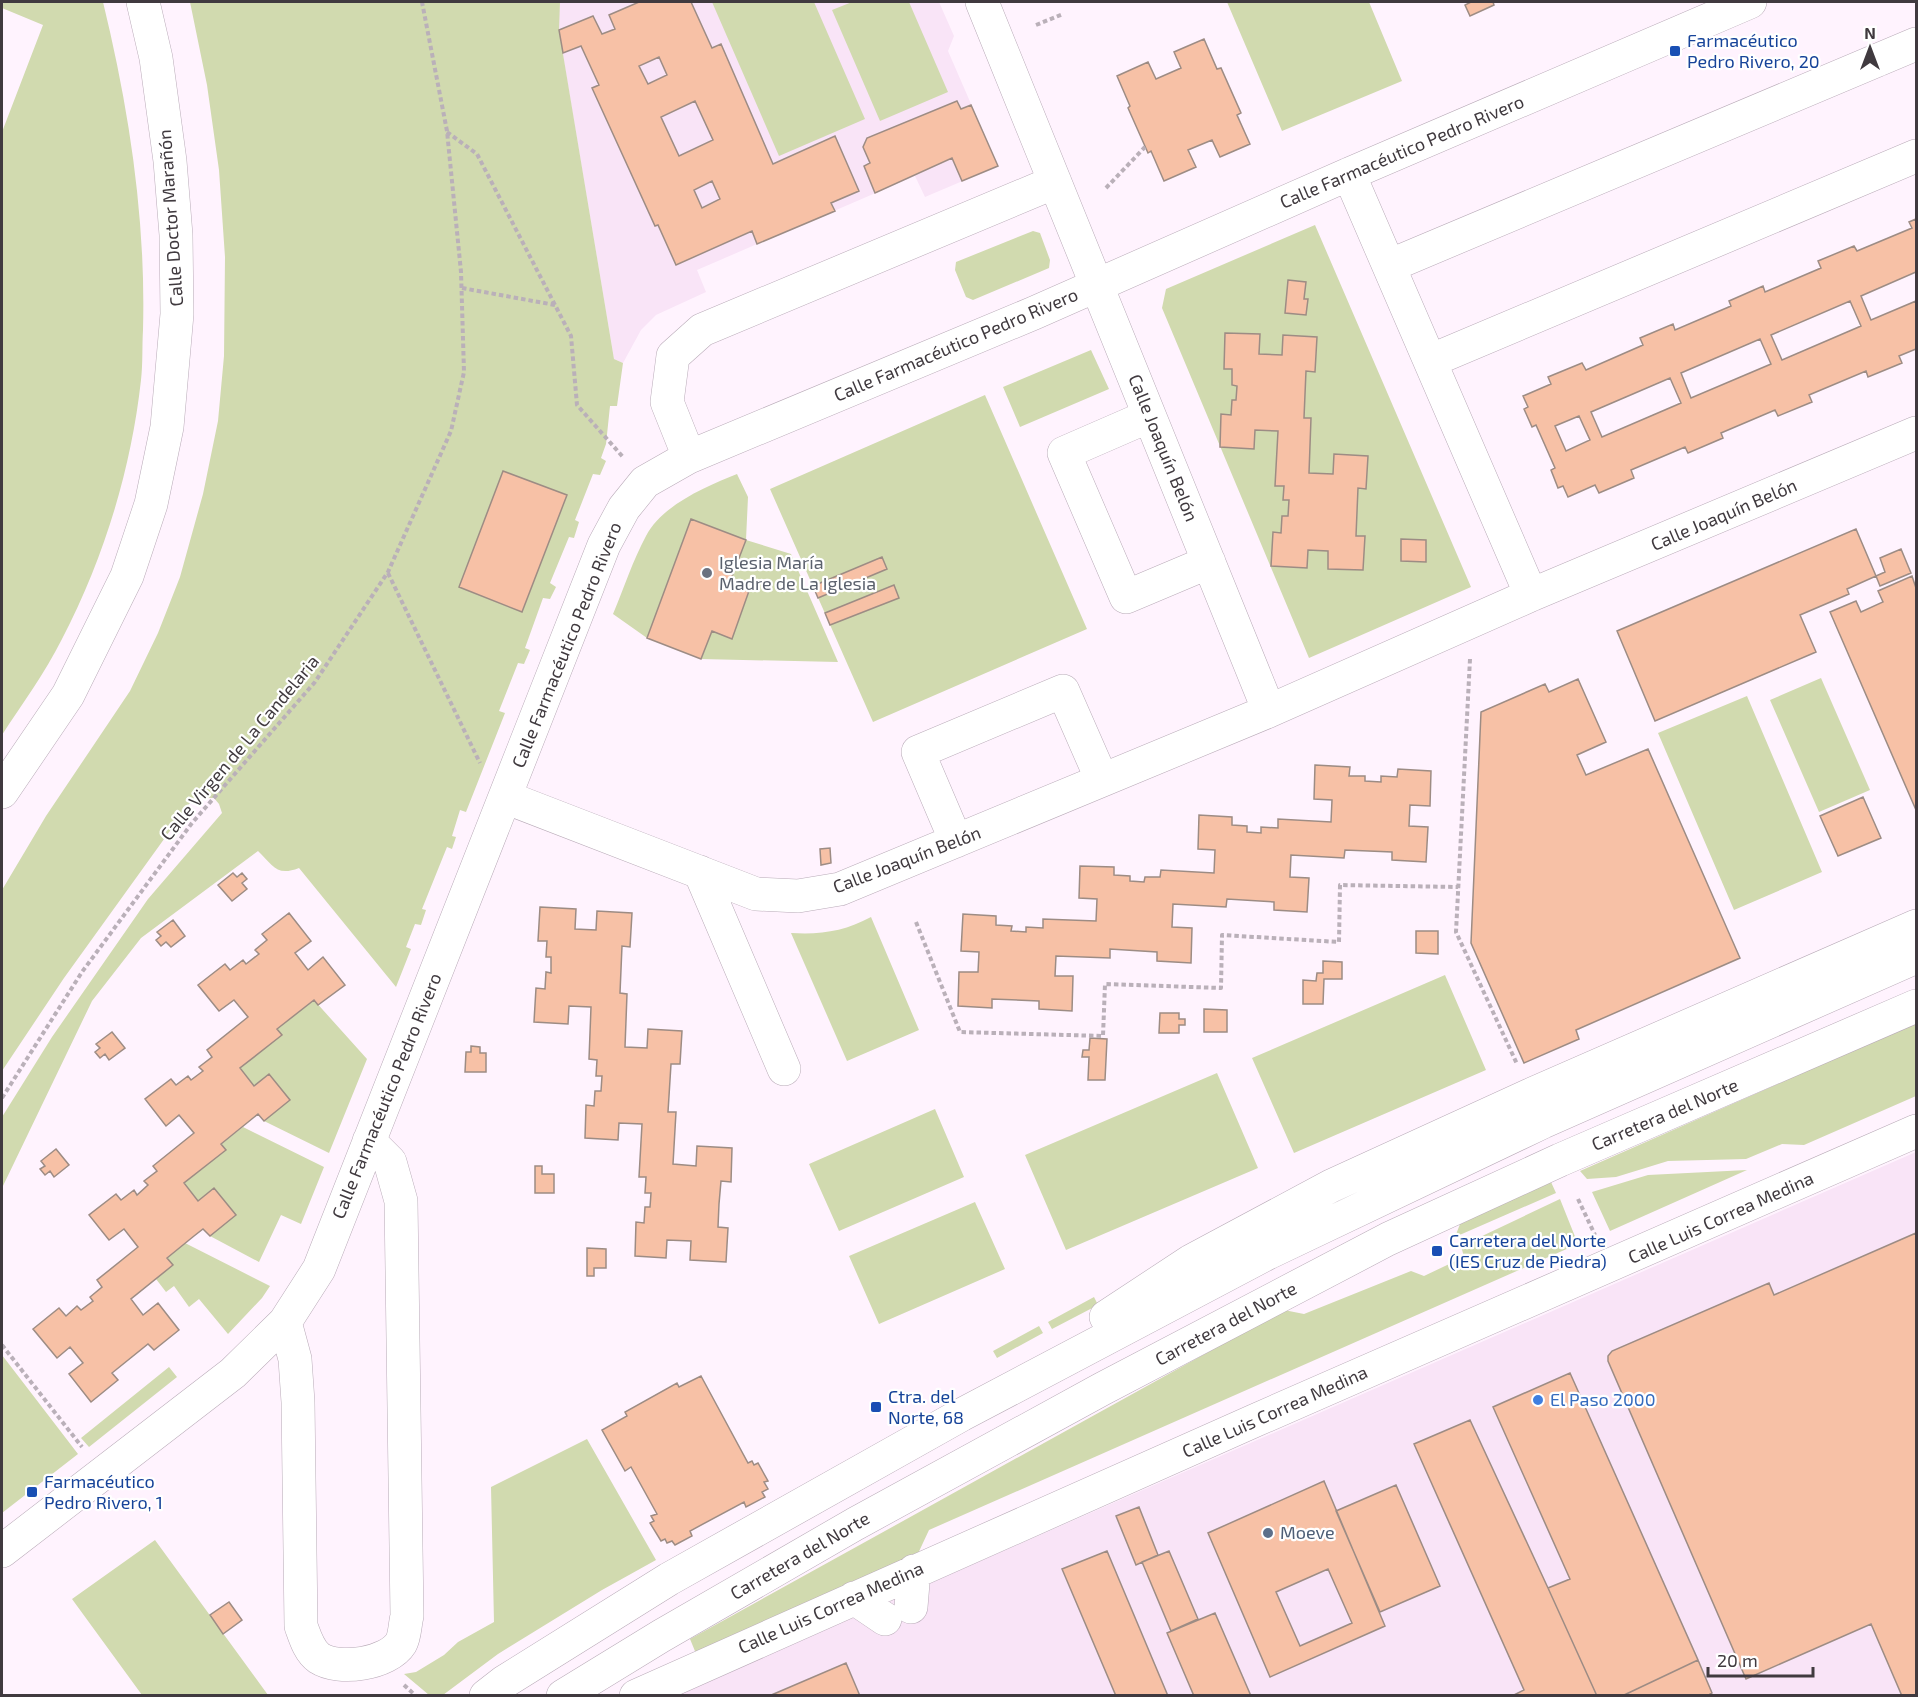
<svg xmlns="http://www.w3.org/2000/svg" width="1918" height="1697" font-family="'Exo 2',sans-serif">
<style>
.built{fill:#f9e4f7}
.green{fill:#d1daaf}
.building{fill:#f7c1a6;stroke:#9d8c84;stroke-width:1.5;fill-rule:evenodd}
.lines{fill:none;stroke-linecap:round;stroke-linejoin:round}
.minor-casing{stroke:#b9abb8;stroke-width:34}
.path{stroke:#bab0b9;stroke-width:4;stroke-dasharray:4.5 3;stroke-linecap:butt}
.minor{stroke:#fff;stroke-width:33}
.transit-dot{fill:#1a4fb4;stroke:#fff;stroke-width:2}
.worship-dot{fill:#6b7280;stroke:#fff;stroke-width:2}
.shop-dot{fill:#3f7fe0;stroke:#fff;stroke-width:2}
.service-dot{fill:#5c6f8a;stroke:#fff;stroke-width:2}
.labels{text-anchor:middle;stroke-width:4.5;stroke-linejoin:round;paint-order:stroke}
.transit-label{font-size:18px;fill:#164399;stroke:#fff;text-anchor:start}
.street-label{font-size:18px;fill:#403a3f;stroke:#fff}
.worship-label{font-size:18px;fill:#5b616d;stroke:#fff;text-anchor:start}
.shop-label{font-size:18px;fill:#366cbe;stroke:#fff;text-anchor:start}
.service-label{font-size:18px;fill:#4e5e75;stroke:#fff;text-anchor:start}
</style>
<rect width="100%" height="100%" fill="#fff3fe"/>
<path class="built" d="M560 2H939L954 36 948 51 998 166 925 197 915 176 697 270 706 292 656 315 641 330 623 363 614 359 558 26Z
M1916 1152V1695H674Z"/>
<path class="green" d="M2 2H103C129 109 146 218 143 330 142 346 143 363 141 380 131 470 104 558 62 639 45 673 22 704 2 735V132L43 25 2 8Z
M190 2H560L559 30 614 359 623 363 617 406H610L606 444 601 458 606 461 600 475 593 474 575 520 579 522 574 538 569 537 550 583 556 587 550 599 543 598 525 648 530 650 524 664 518 663 499 711 505 713 466 812 460 810 452 836 456 837 452 849 447 847 422 909 426 910 421 925 415 924 406 947 411 949 396 987 299 868C276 877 273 865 258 851L141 938 92 1001 2 1188V1117L52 1037 148 899 222 813 219 804 214 798H198L190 803 64 978 2 1071V890L46 816 130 691 158 633 180 577 203 494 218 421 224 356 225 257 219 170 207 85Z
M712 2H814L865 119 779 156Z
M852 2H909L948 92 880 121 832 10Z
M1227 2H1369L1402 81 1282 131Z
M1315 225 1471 587 1309 658 1162 308 1166 289Z
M1033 231 1040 233 1050 260 1049 268 973 300 966 297 955 270 956 262Z
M1091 350 1109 389 1020 427 1003 387Z
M985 395 1087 629 873 722 770 489Z
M737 474 748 497 746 540 791 554 838 662 701 659 712 631 732 638 749 592 729 584 745 540 691 520 647 638 613 614C624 588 633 560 646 536 662 505 707 486 737 474Z
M1821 678 1870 790 1819 812 1770 700Z
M1747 696 1822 872 1734 910 1658 733Z
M871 917 919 1030 847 1061 791 933C821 935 845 931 871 917Z
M1445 975 1486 1070 1294 1153 1252 1058Z
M314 1000 367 1059 329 1153 264 1121 290 1100 269 1074 254 1086 240 1068 281 1035 277 1029Z
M1916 1023V1096L1804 1145 1782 1144 1746 1159 1668 1161 1616 1177 1587 1179 1580 1171Z
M1217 1073 1258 1168 1066 1250 1025 1155Z
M935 1109 964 1177 839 1231 809 1164Z
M243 1127 324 1167 301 1224 281 1215 259 1262 210 1236 236 1215 215 1189 198 1201 184 1183 225 1150 221 1144Z
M1747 1170 1610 1231 1592 1192 1648 1175Z
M1551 1182 1556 1193 1455 1237 1460 1224Z
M1560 1199 1578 1244 929 1530 915 1560 697 1656 690 1639 1284 1310 1304 1314 1411 1271 1424 1276 1464 1257 1461 1246Z
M975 1202 1005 1269 879 1324 849 1256Z
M185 1243 270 1286 262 1298 228 1334 199 1299 189 1307 174 1286 166 1292 156 1279 172 1265 167 1258Z
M1094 1297 1098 1305 1052 1329 1048 1322Z
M1039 1326 1043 1333 997 1358 993 1351Z
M2 1355 78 1454 2 1513Z
M169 1367 177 1377 89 1447 81 1438Z
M587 1439 656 1560 602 1590 498 1654 443 1695H429L404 1674 416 1672 444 1655 458 1642 494 1622 491 1487Z
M155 1540 268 1695H142L72 1599Z"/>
<path class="building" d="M639 2H691L712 48 721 44 773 164 835 136 859 191 831 203 835 211 757 244 752 231 676 265 658 225 655 226 592 88 599 85 581 46 563 53 559 30 593 16 602 34 615 29 609 15ZM659 57 667 75 648 84 639 66ZM695 101 713 140 679 156 661 117ZM712 181 720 199 702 208 694 190Z
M1471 2H1493L1494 5 1470 16 1465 5Z
M1204 39 1217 69 1221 68 1241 113 1237 115 1250 144 1220 157 1212 140 1188 150 1196 167 1164 181 1151 151 1148 153 1128 108 1130 106 1117 76 1148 62 1156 79 1181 68 1174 52Z
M957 101 961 109 971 105 998 166 962 181 952 158 875 193 864 166 870 163 863 147 867 138Z
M1916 219V272L1861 296 1871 320 1916 301V349L1899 356 1902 363 1868 377 1866 371 1809 395 1812 402 1778 416 1775 410 1721 433 1723 438 1688 453 1685 447 1631 470 1634 478 1599 493 1595 485 1568 497 1563 486 1558 488 1551 470 1555 468 1536 425 1532 427 1524 409 1528 407 1523 396 1551 384 1548 377 1582 363 1586 370 1643 345 1640 338 1673 324 1675 330 1731 306 1729 301 1763 286 1765 292 1821 268 1818 261 1854 246 1857 251 1912 228 1909 222ZM1850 301 1861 326 1782 360 1771 335ZM1760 339 1771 364 1691 398 1681 373ZM1670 378 1681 403 1602 437 1591 412ZM1579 416 1590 440 1566 451 1555 426Z
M1288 280 1306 282 1304 299H1308L1306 315 1285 313Z
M1225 333 1260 334 1259 354 1282 355 1283 335 1317 337 1315 372 1306 371 1304 418H1311L1309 473 1333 474 1334 454 1368 456 1366 489 1358 488 1356 536H1365L1363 570 1328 569V551L1308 550 1307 568 1271 566 1273 532 1281 533 1282 516H1288L1289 500H1283L1284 486H1275L1278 431 1255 430 1254 449 1220 447 1221 414 1231 415 1232 400H1236L1237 386 1232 385V369H1224Z
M503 471 567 495 522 612 459 587Z
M691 519 746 540 729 584 749 591 732 639 712 631 701 659 647 638Z
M1856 529 1876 576 1885 572 1880 558 1901 549 1911 573 1880 586 1876 576 1847 589 1849 594 1800 615 1816 652 1655 721 1617 631Z
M1401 539 1426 540V562L1401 561Z
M882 557 887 569 818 598 813 586Z
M1912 576 1916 588V810L1830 612 1856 601 1861 612 1883 602 1878 591Z
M894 585 899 598 830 625 825 613Z
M1578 679 1606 742 1577 755 1586 775 1648 749 1740 958 1576 1030 1579 1039 1524 1063 1471 943 1481 712 1545 684 1549 692Z
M1315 765 1350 767 1349 776H1365V781L1381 782V776L1397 777 1398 769 1431 771 1430 806 1410 805 1409 826 1428 827 1426 862 1392 860V852L1345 850 1344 858 1291 855 1290 877 1309 878 1307 912 1274 910V902L1227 899 1226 907 1173 904 1172 927 1192 928 1191 963 1157 961V952L1110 949V958L1056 956 1055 976H1073L1072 1011 1039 1009V1001L992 999V1008L958 1006 959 972H978L979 952 961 951 963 914 996 916V925L1012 926 1011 931 1026 932V927L1043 928V919L1096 921 1097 899 1079 898 1080 866 1114 867V875L1130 876V881L1144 882 1145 877H1160L1161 870 1214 873 1215 850 1198 849 1199 815 1232 817V825L1247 826V832L1261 833V827L1278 828V819L1331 822 1332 800 1314 799Z
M1863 797 1881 838 1838 856 1820 816Z
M830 848 831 863 821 865 820 849Z
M233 873 237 877 242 873 247 879 242 883 247 889 232 901 218 885Z
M540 907 576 909 575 929 596 930 597 911 632 913 630 947 622 946 620 993 627 994 625 1047 647 1048 648 1029 682 1031 680 1064H671L668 1112H676L673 1164 696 1166 697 1146 732 1148 731 1182 721 1181 719 1204 718 1227 728 1228 726 1262 690 1260 691 1241 667 1240 666 1258 635 1256 636 1222 644 1223 645 1207H650L651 1193H645L646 1177H639L642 1124 619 1123 618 1140 585 1138 586 1105 594 1106 595 1091H601L602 1076H596L597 1060 589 1059 591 1007 569 1006 568 1024 534 1022 536 988 545 989 546 972 551 973V957H546L547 941H538Z
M289 913 311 941 295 953 308 970 323 957 345 985 318 1005 314 1000 277 1029 282 1035 240 1068 254 1086 269 1074 290 1100 264 1121 258 1114 221 1144 226 1150 184 1183 198 1201 214 1188 236 1215 210 1236 203 1229 194 1236 167 1258 173 1265 131 1299 143 1315 158 1303 179 1330 154 1350 148 1344 112 1373 118 1380 91 1402 69 1374 83 1363 70 1347 57 1358 33 1329 59 1308 66 1316 77 1306 81 1310 93 1301 90 1297 102 1287 97 1280 138 1247 124 1229 109 1240 89 1215 116 1194 121 1200 134 1190 137 1195 148 1185 144 1181 157 1171 153 1166 194 1133 179 1115 166 1126 145 1099 171 1079 176 1085 188 1076 191 1080 203 1071 199 1067 212 1057 207 1050 248 1017 234 1000 219 1011 198 985 225 964 230 970 243 960 246 964 259 954 255 950 267 940 262 934Z
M173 920 185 936 171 947 166 942 161 946 156 940 161 936 157 932Z
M1416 931H1438V954L1416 953Z
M1323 961 1342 962V979H1324L1323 1004H1303V980L1316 981 1317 973H1323Z
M1204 1009 1227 1010V1032H1204Z
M1160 1013H1179V1019H1185V1025H1179V1033H1159Z
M112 1032 125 1048 109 1060 105 1054 100 1058 95 1052 100 1048 96 1044Z
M1090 1038 1107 1039 1105 1080H1088L1089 1057H1082L1083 1050H1089Z
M471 1046 480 1047V1053H486V1072H465L466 1052H471Z
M56 1149 69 1165 54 1177 50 1171 45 1175 40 1169 45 1166 41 1161Z
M535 1166H542V1174H554V1193H535Z
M1916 1233V1696H1902L1871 1624 1746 1679 1608 1361V1356L1612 1351 1769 1283 1774 1295Z
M587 1248 606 1249V1268H594V1276H587Z
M1570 1373 1698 1660 1622 1696H1597L1548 1588 1570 1579 1493 1407Z
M701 1376 748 1463 752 1461 754 1465 758 1463 768 1481 764 1482 768 1489 762 1492 765 1497 746 1507 744 1502 690 1531 692 1536 675 1545 672 1541 667 1543 665 1539 661 1541 650 1523 654 1521 651 1516 657 1514 631 1467 625 1471 602 1430 627 1416 625 1412 677 1383 679 1387Z
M1470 1420 1548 1588 1597 1696H1512L1524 1690 1414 1444Z
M1324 1481 1385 1626 1270 1677 1208 1533Z
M1396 1485 1440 1586 1380 1612 1336 1511Z
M1139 1507 1158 1555 1136 1565 1116 1516Z
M1107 1551 1168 1696H1116L1062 1569Z
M1169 1551 1198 1619 1171 1631 1142 1562Z
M1328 1569 1352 1623 1300 1646 1276 1592Z
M229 1602 242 1620 223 1634 210 1615Z
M1215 1613 1251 1696H1194L1167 1633Z
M1698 1660 1712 1693 1707 1696H1622Z
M846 1663 860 1696H769Z"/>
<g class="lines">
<g class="minor-casing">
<path id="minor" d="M982 2 1269 711
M1349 174 1531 595
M1389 266 1916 44
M1430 361 1916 156
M1149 416 1064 453 1126 597 1209 562
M689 457 667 402 673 356 702 330 1055 182
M2 792 68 695 127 576 151 504 167 427 177 314 176 235 170 161 156 58 143 2
M505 797 756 894 798 896 840 889 1269 711 1531 595 1916 433
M956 841 918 752 1063 691 1102 780
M700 872 784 1069
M1106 1317 1191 1261 1331 1186 1530 1095 1916 926
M285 1322 295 1359 298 1402 301 1626C305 1637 309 1651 319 1658 339 1671 388 1664 401 1643 405 1636 405 1623 407 1616L401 1201 390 1162 369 1141
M2 1551 233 1373 285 1322 319 1269 604 545 624 508 645 482 689 457 1034 313 1349 174 1750 2
M854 1598 885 1619
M911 1607 914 1571
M486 1696 504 1682 669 1579 961 1415 1268 1253 1543 1122 1916 957
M563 1696 661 1636 855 1524 1102 1389 1388 1239 1560 1160 1916 1006
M636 1696 1256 1420 1916 1131"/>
</g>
<path class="path" d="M1036 25 1063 14
M447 132 477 154 571 336 577 405 623 457
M1106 188 1145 147
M462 288 555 305
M388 573 480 763
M1470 659 1456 932 1517 1064
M916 922 960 1032 1103 1036 1105 984 1221 988 1222 935 1339 942 1340 885 1458 887
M2 1098 82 972 192 823 315 682 388 572 451 431 464 372 461 272 447 131 422 2
M1578 1199 1595 1235
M2 1345 82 1447
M404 1685 416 1696"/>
<use href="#minor" class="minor"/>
</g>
<g class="transit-dot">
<rect x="1669" y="45" width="12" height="12" rx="3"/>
<rect x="1431" y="1245" width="12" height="12" rx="3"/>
<rect x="870" y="1401" width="12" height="12" rx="3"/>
<rect x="26" y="1486" width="12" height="12" rx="3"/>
</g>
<circle class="worship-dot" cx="707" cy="573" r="6"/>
<circle class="shop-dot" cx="1538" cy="1400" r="6"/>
<circle class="service-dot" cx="1268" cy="1533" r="6"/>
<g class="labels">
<g class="transit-label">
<text x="1687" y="47">Farmacéutico<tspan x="1687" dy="21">Pedro Rivero, 20</tspan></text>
<text x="1449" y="1247">Carretera del Norte<tspan x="1449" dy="21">(IES Cruz de Piedra)</tspan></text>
<text x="888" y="1403">Ctra. del<tspan x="888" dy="21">Norte, 68</tspan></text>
<text x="44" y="1488">Farmacéutico<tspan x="44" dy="21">Pedro Rivero, 1</tspan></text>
</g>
<g class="street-label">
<text transform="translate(1402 152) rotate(-23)" y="6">Calle Farmacéutico Pedro Rivero</text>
<text transform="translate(171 218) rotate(-94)" y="6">Calle Doctor Marañón</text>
<text transform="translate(956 345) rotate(-23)" y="6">Calle Farmacéutico Pedro Rivero</text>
<text transform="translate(1163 448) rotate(68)" y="6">Calle Joaquín Belón</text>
<text transform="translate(1724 515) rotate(-23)" y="6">Calle Joaquín Belón</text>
<text transform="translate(567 645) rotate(-68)" y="6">Calle Farmacéutico Pedro Rivero</text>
<text transform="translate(240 748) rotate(-50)" y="6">Calle Virgen de La Candelaria</text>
<text transform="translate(907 860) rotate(-21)" y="6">Calle Joaquín Belón</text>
<text transform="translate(387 1096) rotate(-68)" y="6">Calle Farmacéutico Pedro Rivero</text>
<text transform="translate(1665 1115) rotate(-23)" y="6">Carretera del Norte</text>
<text transform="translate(1721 1218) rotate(-24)" y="6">Calle Luis Correa Medina</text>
<text transform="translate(1226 1324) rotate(-28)" y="6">Carretera del Norte</text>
<text transform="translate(1275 1412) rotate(-24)" y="6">Calle Luis Correa Medina</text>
<text transform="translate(800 1556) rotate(-30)" y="6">Carretera del Norte</text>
<text transform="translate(831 1608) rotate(-24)" y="6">Calle Luis Correa Medina</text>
</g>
<g class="worship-label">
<text x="719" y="569">Iglesia María<tspan x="719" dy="21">Madre de La Iglesia</tspan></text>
</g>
<g class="shop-label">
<text x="1550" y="1406">El Paso 2000</text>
</g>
<g class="service-label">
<text x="1280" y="1539">Moeve</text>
</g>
</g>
<rect width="1918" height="1697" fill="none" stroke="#403a3f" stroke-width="6"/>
<g transform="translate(1870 48)" stroke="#ffffff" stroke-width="4.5" paint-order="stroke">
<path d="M0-4.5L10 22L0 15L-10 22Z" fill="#403a3f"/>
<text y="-9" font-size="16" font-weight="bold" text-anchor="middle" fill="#403a3f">N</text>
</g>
<path d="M1708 1667v9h105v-9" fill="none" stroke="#403a3f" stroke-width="3"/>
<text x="1717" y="1667" font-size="18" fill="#403a3f" stroke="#ffffff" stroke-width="4.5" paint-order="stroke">20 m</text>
</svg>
